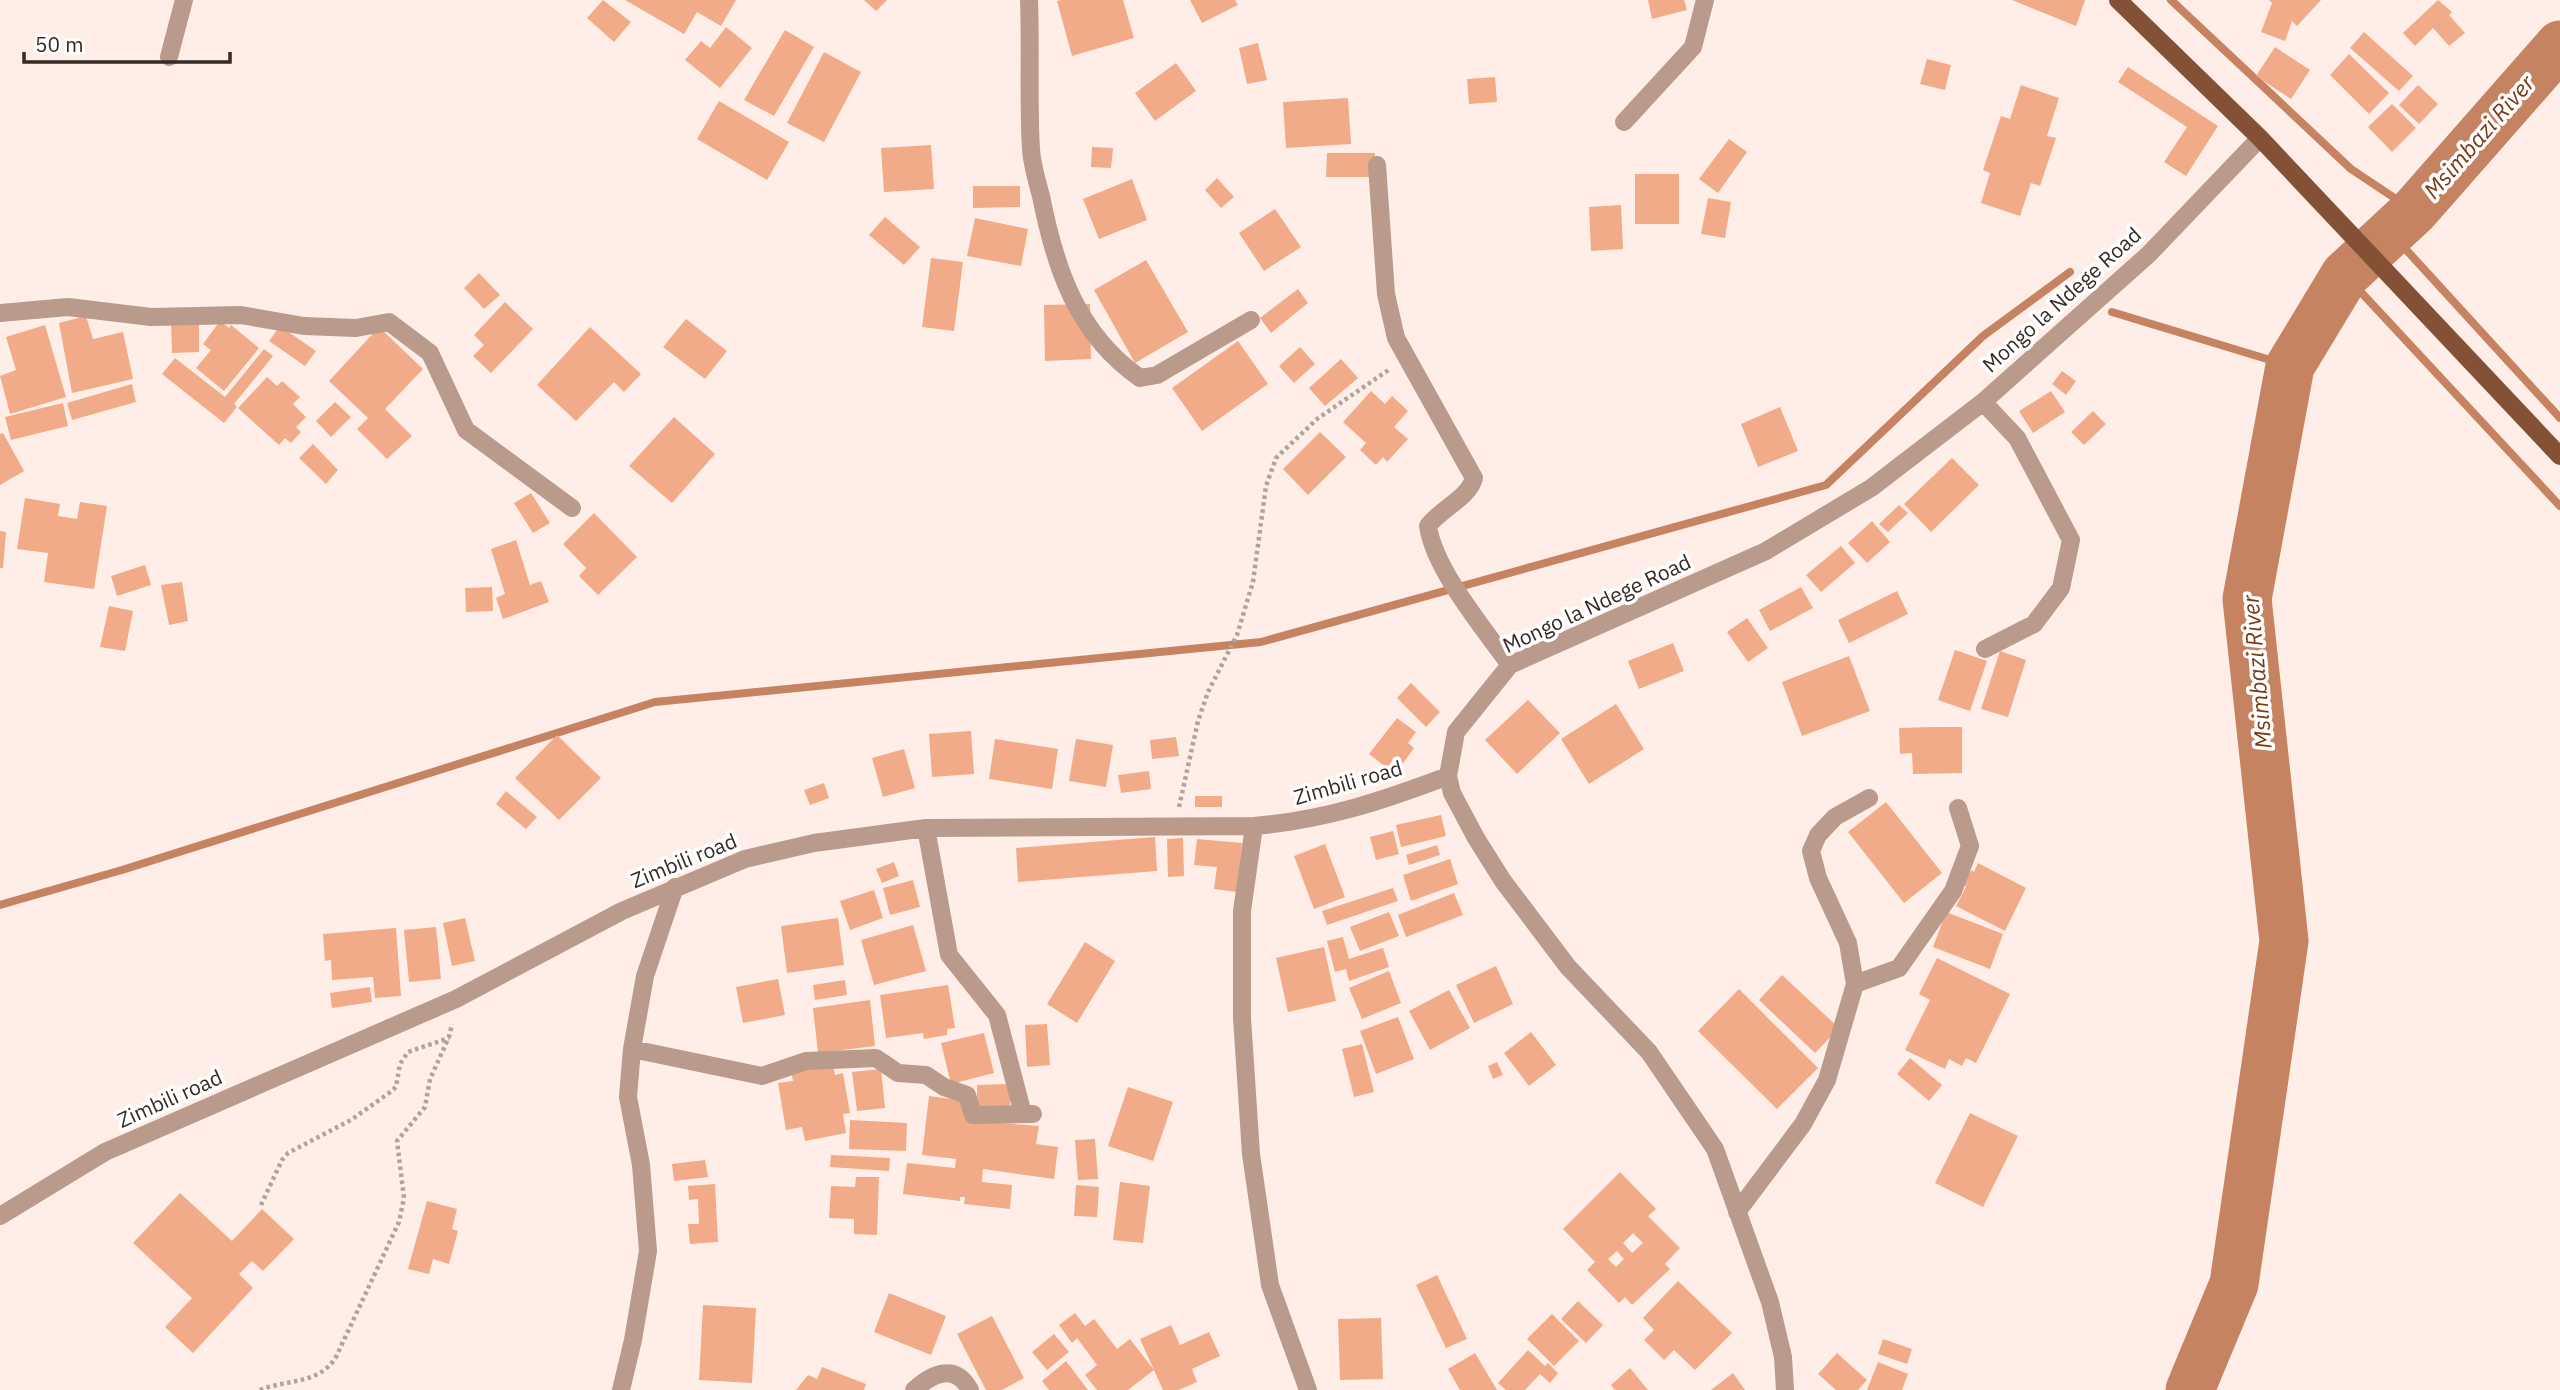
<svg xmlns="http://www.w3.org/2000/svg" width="2560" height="1390" font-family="'IBM Plex Sans',sans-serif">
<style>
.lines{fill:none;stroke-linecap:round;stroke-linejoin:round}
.stream{stroke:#c68361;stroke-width:8}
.river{stroke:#c68361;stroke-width:49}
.building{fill:#f1ab88;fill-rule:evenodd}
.path{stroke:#b0a29c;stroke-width:4.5;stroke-dasharray:3.5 3.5;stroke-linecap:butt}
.minor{stroke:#b99a8b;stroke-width:18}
.major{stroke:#855136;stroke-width:18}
.labels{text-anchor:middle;stroke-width:7;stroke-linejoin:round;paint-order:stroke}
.street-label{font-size:21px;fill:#342a26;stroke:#fff}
.water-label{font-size:23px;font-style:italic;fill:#783913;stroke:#fff}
</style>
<rect width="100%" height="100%" fill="#ffeee7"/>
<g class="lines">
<path class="stream" d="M2171 0 2351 169 2414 211
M2389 231 2560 418
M2345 275 2560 506
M2112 312 2290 366
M0 905 122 870 655 702 1261 642 1826 485 1983 336 2070 272"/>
<path class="river" d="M2190 1390 2234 1284 2284 941 2247 599 2290 366 2345 275 2414 211 2560 45"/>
</g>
<path class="building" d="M603 0 631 22 614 42 587 18Z
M625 0H736L721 26 697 12 684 34Z
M864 0H887L876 11Z
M1061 0H1123L1134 38 1072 56 1057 1Z
M1190 0H1235L1238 5 1202 23Z
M1648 0H1684L1687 10 1652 19Z
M2012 0H2085L2076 26Z
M2269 0H2321L2297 26 2292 21 2285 41 2261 32 2272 3Z
M2438 0 2452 12 2449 15 2465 33 2449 46 2433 28 2415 46 2403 33Z
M726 27 752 48 720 88 685 60 701 41 710 48Z
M785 30 814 47 774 116 744 100Z
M2364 32 2413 76 2399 91 2350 48Z
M1258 43 1267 80 1247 84 1239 48Z
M2275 47 2310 70 2291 99 2256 76Z
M824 52 861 72 824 142 787 123Z
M2349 54 2389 93 2369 114 2330 75Z
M1927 59 1951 65 1945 90 1920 84Z
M1176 63 1196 91 1155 121 1135 93Z
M2128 67 2218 126 2186 176 2164 162 2187 127 2118 82Z
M1495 77 1497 102 1469 104 1467 79Z
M2021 85 2059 98 2047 136 2056 138 2040 186 2031 183 2020 216 1981 203 1990 173 1983 170 2001 116 2010 119Z
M2418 85 2438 104 2419 124 2399 105Z
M1348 98 1351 144 1286 148 1283 102Z
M719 101 789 142 767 180 697 139Z
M2392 104 2416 128 2392 152 2368 127Z
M1729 139 1747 152 1718 193 1699 179Z
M931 145 934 189 884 192 881 148Z
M1092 147 1113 148 1111 168 1091 167Z
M1327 153H1375L1374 177H1326Z
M1635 174H1679V224H1635Z
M1217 178 1234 197 1221 208 1205 190Z
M1132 179 1147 220 1099 239 1083 199Z
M973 186H1020V207L973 208Z
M1708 198 1731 202 1725 238 1701 234Z
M1621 205 1623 249 1591 251 1589 207Z
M1275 209 1301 247 1264 271 1239 233Z
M885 217 920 247 904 265 869 235Z
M975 218 1028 229 1021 266 967 256Z
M931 258 963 262 954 331 922 327Z
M1146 260 1188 332 1135 363 1094 290Z
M479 273 500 295 484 309 464 288Z
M1298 289 1308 303 1271 333 1260 318Z
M505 302 533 329 491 373 473 356 484 345 474 335Z
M1090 304 1091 359 1045 361 1044 305Z
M86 316 93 339 123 332 133 379 72 393 59 323Z
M686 319 727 351 705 379 663 347Z
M171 320H199V352L172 353Z
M220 321 229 328 231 325 259 348 224 391 196 368 211 350 203 344Z
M45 325 66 397 10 414 0 376 16 370 6 337Z
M280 326 316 351 305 366 269 341Z
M379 327 423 369 385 409 412 436 387 459 357 429 368 418 329 381Z
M590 327 641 374 624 392 614 382 576 421 537 385Z
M1238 341 1268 384 1202 431 1172 388Z
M1300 347 1315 364 1294 383 1279 366Z
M264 349 273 356 234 404 237 407 224 423 162 374 175 358 225 397Z
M1341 359 1358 378 1325 406 1309 388Z
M2062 371 2076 381 2066 395 2052 384Z
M267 377 277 386 282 381 300 397 293 404 306 417 296 427 301 432 291 443 285 438 279 445 238 408Z
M132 384 136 402 72 420 67 403Z
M1371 391 1385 404 1392 396 1408 411 1394 427 1408 439 1387 462 1383 457 1376 465 1360 450 1366 443 1343 422Z
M2051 391 2065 412 2033 433 2019 411Z
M335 402 351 417 331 437 316 421Z
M63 403 68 426 11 440 5 417Z
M1780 407 1798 451 1758 467 1741 424Z
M2093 411 2106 424 2084 445 2071 432Z
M674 417 715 454 672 503 629 466Z
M1320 432 1346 457 1308 495 1283 469Z
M3 433 24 471 0 485V434Z
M313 444 338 470 326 484 299 458Z
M1952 458 1979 485 1931 532 1904 504Z
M531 493 550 523 533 533 514 503Z
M25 498 60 504 58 516 77 519 80 502 107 506 94 589 44 582 48 553 17 549Z
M1899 505 1908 513 1888 532 1879 524Z
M594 513 637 557 598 595 579 576 586 568 563 544Z
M1872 521 1890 542 1867 563 1848 543Z
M0 531 6 532 3 568H0Z
M516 540 530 585 541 581 549 602 503 619 496 598 505 594 491 549Z
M1841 546 1855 563 1821 592 1806 575Z
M145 565 151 585 117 596 111 576Z
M182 582 188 621 169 625 161 585Z
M492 587 493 611 466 612 465 588Z
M1801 587 1813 608 1770 631 1759 610Z
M1897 591 1908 614 1849 643 1838 620Z
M109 606 133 611 125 651 100 647Z
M1747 618 1768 648 1748 662 1727 632Z
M1673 643 1684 671 1639 689 1628 661Z
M1955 650 1987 661 1970 711 1938 700Z
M2000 651 2026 660 2008 717 1981 709Z
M1849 656 1870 711 1802 736 1782 682Z
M1411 683 1440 712 1426 727 1397 698Z
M1528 700 1560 733 1517 774 1485 740Z
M1616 704 1644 749 1589 784 1561 739Z
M1397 718 1416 732 1408 743 1414 748 1401 766 1393 760 1387 768 1369 754Z
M1931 727H1962V773L1913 774 1912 753 1900 754 1899 728Z
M971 731 974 774 932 777 929 734Z
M557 735 601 778 559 820 515 778Z
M1176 737 1179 756 1152 759 1150 740Z
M995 739 1058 749 1052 789 989 779Z
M1076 739 1113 745 1106 787 1069 781Z
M904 749 915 788 883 797 872 758Z
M1149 771 1151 789 1121 793 1118 775Z
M824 783 829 798 810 805 804 790Z
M506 791 537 817 526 829 496 804Z
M1195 796H1222V807H1195Z
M1886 802 1942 873 1904 903 1848 832Z
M1441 815 1446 836 1401 847 1396 825Z
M1393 831 1399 854 1376 860 1370 837Z
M1155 837 1157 871 1018 882 1016 848Z
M1183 838 1184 876 1168 877 1167 839Z
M1197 839 1242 843 1237 892 1214 889 1217 867 1194 865Z
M1325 844 1345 897 1314 909 1294 856Z
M1437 845 1440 855 1409 865 1406 855Z
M1450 859 1458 884 1411 901 1403 875Z
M894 862 899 876 882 883 876 869Z
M1978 863 2026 888 2005 931 1956 906 1966 887 1961 882 1972 870 1974 872Z
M913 880 920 907 890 915 883 888Z
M1393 888 1398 901 1327 925 1322 911Z
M874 890 883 918 850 930 840 901Z
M1454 893 1463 915 1406 937 1398 915Z
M1389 912 1399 936 1360 951 1350 927Z
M1946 912 2003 934 1990 969 1933 947Z
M465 918 475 961 452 966 443 923Z
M838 918 844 965 787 973 781 926Z
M913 925 926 971 874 985 861 940Z
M436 927 441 979 409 982 404 930Z
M396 928 401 996 375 998 373 977 332 980 331 960 325 961 323 934Z
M1343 937 1349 959 1383 948 1389 967 1349 981 1346 969 1335 972 1327 941Z
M1085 942 1115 961 1077 1023 1047 1004Z
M1324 947 1336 1001 1288 1012 1276 958Z
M1937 958 2010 994 1976 1063 1966 1058 1962 1066 1949 1059 1945 1069 1905 1050 1930 1000 1919 994Z
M1496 966 1513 1004 1474 1023 1456 985Z
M1389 971 1401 1003 1362 1019 1349 988Z
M1782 975 1839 1028 1815 1053 1759 1000Z
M778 979 785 1015 743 1023 736 987Z
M845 980 847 995 815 1000 813 985Z
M948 985 955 1028 947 1029V1035L924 1039 923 1033 886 1038 880 995Z
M370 987 372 1002 332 1008 330 993Z
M1739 989 1818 1068 1777 1109 1698 1031Z
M1449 990 1470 1028 1430 1050 1409 1011Z
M870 1000 875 1046 818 1053 813 1008Z
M1398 1017 1414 1059 1376 1074 1360 1031Z
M1047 1024 1050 1065 1027 1067 1025 1025Z
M1531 1032 1556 1065 1529 1086 1504 1053Z
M984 1033 994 1073 951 1084 941 1043Z
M1362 1044 1374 1092 1354 1097 1342 1049Z
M1910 1058 1942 1085 1929 1101 1897 1074Z
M1497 1062 1503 1075 1493 1079 1488 1066Z
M833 1063 835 1075 843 1073 850 1113 843 1114 846 1133 805 1141 802 1127 786 1130 778 1083 793 1081 791 1071Z
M881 1069 885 1108 857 1111 852 1072Z
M1010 1084V1111L977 1112V1085Z
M1128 1087 1173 1102 1153 1161 1108 1146Z
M929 1096 967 1101 965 1120 1039 1126 1036 1144 1058 1147 1054 1179 983 1169 982 1182 1012 1185 1010 1209 964 1204 965 1197H960V1201L903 1194 907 1163 955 1168 956 1159 922 1155Z
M1970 1113 2018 1136 1983 1207 1935 1183Z
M850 1120 907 1123 906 1151 849 1149Z
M1095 1139 1098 1179 1078 1180 1075 1140Z
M831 1155 890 1158 889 1171 830 1167Z
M705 1160 708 1177 674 1181 672 1164Z
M1620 1172 1656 1209 1648 1216 1680 1248 1665 1264 1670 1269 1632 1305 1625 1297 1619 1303 1587 1270 1595 1262 1563 1229ZM1633 1233 1643 1243 1632 1253 1623 1243ZM1617 1251 1624 1259 1616 1267 1608 1259Z
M856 1177H879L877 1235 854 1234V1219L829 1218 831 1186 855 1187Z
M1120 1182 1150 1186 1143 1243 1113 1240Z
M715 1184 718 1242 690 1244 688 1224H699L698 1199 689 1200 688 1186Z
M1076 1185 1099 1187 1097 1217 1074 1216Z
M180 1193 232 1241 262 1209 294 1239 263 1271 252 1261 239 1274 253 1288 193 1353 165 1327 192 1298 133 1243Z
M427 1201 457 1209 452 1229 458 1231 449 1264 433 1259 429 1274 408 1269Z
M1437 1275 1467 1339 1446 1348 1416 1285Z
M1678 1281 1732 1333 1695 1370 1674 1350 1664 1360 1644 1340 1654 1330 1643 1318Z
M889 1293 946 1316 931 1355 874 1332Z
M1578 1301 1603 1325 1586 1343 1561 1319Z
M703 1305 756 1308 752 1383 699 1380Z
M1075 1313 1085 1326 1094 1319 1117 1349 1130 1339 1154 1370 1128 1390H1097L1085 1375 1097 1365 1077 1338 1072 1343 1059 1325Z
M1552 1314 1579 1341 1554 1366 1527 1339Z
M992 1316 1024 1378 1002 1390H986L957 1334Z
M1381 1318 1383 1379 1340 1380 1338 1319Z
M1171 1325 1180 1345 1209 1332 1220 1356 1192 1369 1197 1382 1179 1390H1163L1140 1339Z
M1054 1334 1069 1352 1047 1370 1032 1352Z
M1883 1339 1912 1349 1907 1364 1878 1354Z
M1528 1350 1545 1366 1548 1363 1558 1373 1550 1383 1540 1374 1525 1390H1506L1498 1383Z
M1475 1353 1497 1390H1460L1448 1369Z
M1837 1353 1867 1380 1858 1390H1836L1818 1374Z
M1066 1361 1088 1390H1049L1042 1381Z
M1878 1362 1908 1374 1902 1390H1867Z
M822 1367 866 1384 864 1390H796L808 1375 817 1379Z
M1630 1368 1648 1390H1615L1611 1385Z
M1733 1373 1745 1390H1711Z"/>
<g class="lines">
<path class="path" d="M1179 807 1198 721 1208 692 1237 635 1253 582 1266 486 1276 458 1317 419 1390 369
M261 1205 282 1160 288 1153 351 1120 389 1093 396 1087 400 1064 408 1052 449 1038
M260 1390C286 1379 319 1385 336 1357L399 1222 404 1198 397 1141 425 1107 430 1079 449 1037 452 1024"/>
<path class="minor" d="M1029 0C1031 50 1028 100 1031 149 1032 165 1037 181 1041 196 1055 268 1077 334 1140 378L1157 375 1251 320
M169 57 184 0
M1624 122 1693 47 1705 0
M1377 165 1386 294 1396 338 1474 478C1469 498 1440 509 1428 526 1434 569 1484 629 1510 665
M0 313 68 307 151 317 241 315 304 326 356 328 389 322 430 353 466 430 572 508
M1983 402 2017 438 2071 540 2061 588 2034 624 1985 649
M1254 826 1242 911V1018L1251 1154 1270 1285 1308 1390
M926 828 949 955 997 1015 1023 1114
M1855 984 1899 968 1953 891 1970 846 1958 808
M632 1049 762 1076 806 1061 876 1058 898 1073 926 1075 944 1087 967 1095 973 1115 1033 1114
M1737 1212 1803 1124 1827 1080 1855 984 1848 943 1818 878 1811 851 1818 835 1835 817 1869 798
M0 1216 105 1152 456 999 622 911 745 859 814 843 926 828 1254 826C1325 820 1382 801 1448 776
M621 1390 633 1340 648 1251 641 1165 628 1097 632 1049 645 976 675 887
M914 1390C933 1373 955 1363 970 1390
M1785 1390 1783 1357 1770 1302 1715 1149 1649 1052 1568 967 1503 881 1476 838 1452 793 1448 776 1456 732 1510 665 1766 551 1871 488 1983 402 2149 254 2260 138"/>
<path class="major" d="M2118 0 2260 138 2560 456"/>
</g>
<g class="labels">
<g class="street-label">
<text transform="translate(2062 300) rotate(-42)" y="7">Mongo la Ndege Road</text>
<text transform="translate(1597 604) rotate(-25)" y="7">Mongo la Ndege Road</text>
<text transform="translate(1348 783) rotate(-16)" y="7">Zimbili road</text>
<text transform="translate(684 861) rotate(-22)" y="7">Zimbili road</text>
<text transform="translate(170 1099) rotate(-24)" y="7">Zimbili road</text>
</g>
<g class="water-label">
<text transform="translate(2479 137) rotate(-49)" y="8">Msimbazi River</text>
<text transform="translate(2257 672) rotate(-95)" y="8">Msimbazi River</text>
</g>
</g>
<path d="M24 52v10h206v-10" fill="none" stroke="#342a26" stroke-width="3.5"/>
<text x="35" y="52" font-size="21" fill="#342a26" stroke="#ffffff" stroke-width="5" paint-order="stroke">50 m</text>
</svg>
